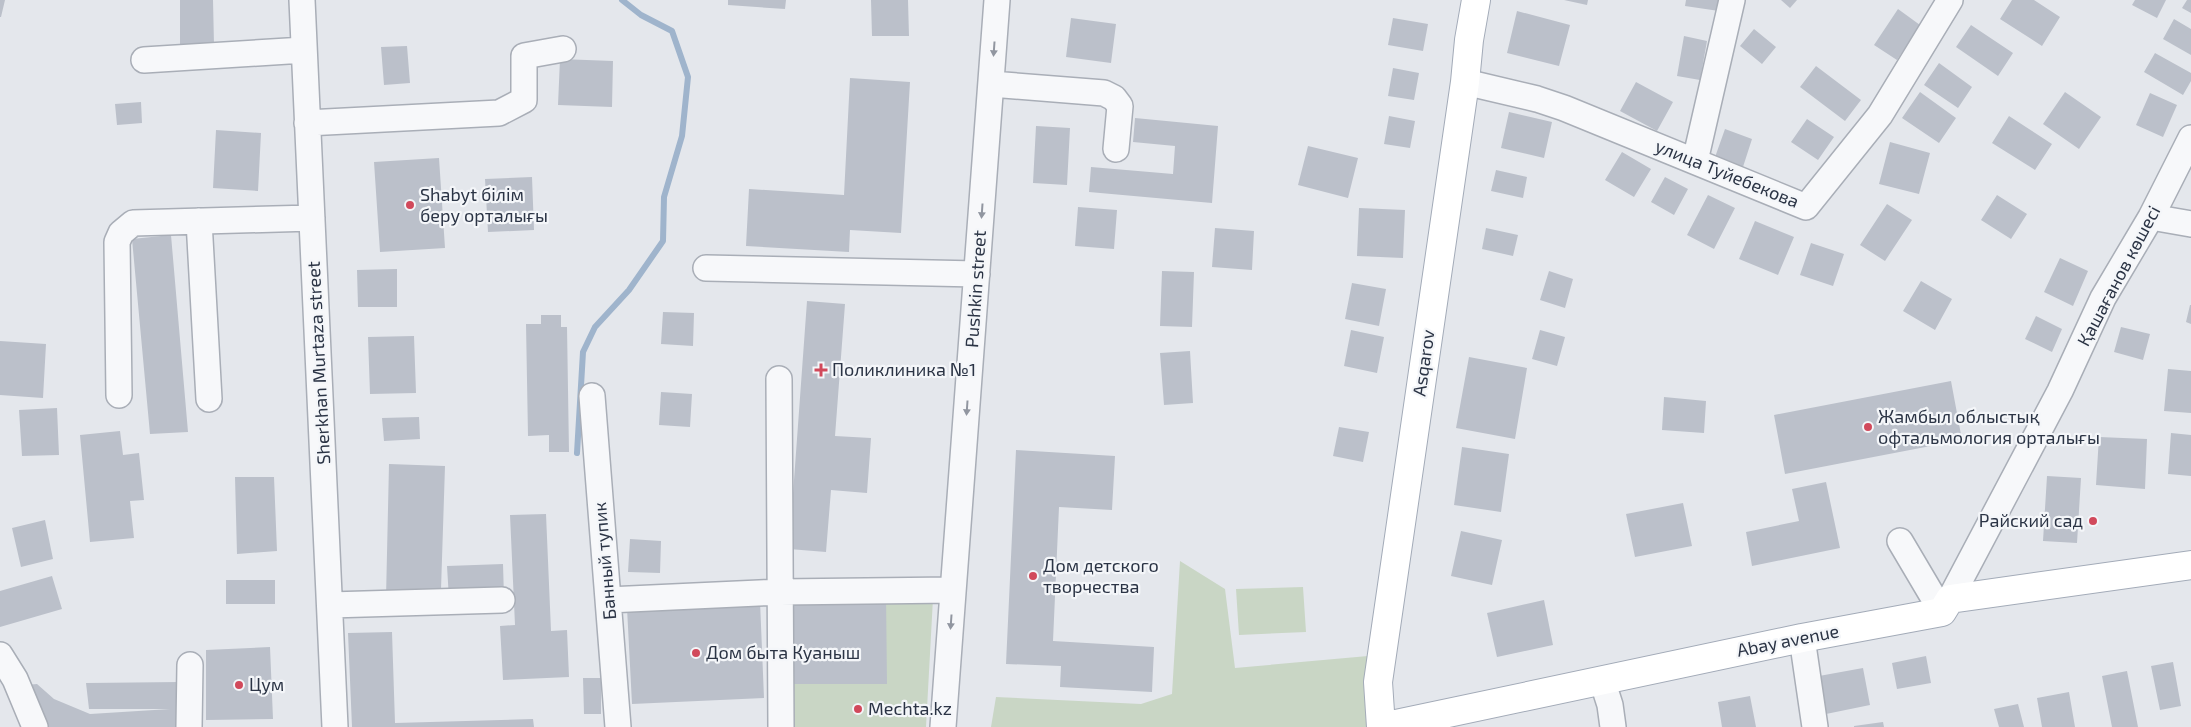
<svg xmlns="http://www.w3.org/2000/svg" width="2191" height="727" font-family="'Exo 2',sans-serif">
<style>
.green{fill:#c9d6c5}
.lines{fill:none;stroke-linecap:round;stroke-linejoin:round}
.stream{stroke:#9fb4cc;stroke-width:6}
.building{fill:#bbc0ca}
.minor-casing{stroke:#a9aeb7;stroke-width:28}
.major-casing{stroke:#a3abb8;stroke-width:30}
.minor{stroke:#f7f8fa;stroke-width:25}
.major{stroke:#fff;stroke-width:28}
.oneway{fill:#9196a0}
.poi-dot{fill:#d1495b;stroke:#f4f6f9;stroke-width:2}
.labels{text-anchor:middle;stroke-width:4.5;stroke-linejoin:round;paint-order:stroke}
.street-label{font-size:18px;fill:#2b3445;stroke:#f4f6f9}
.poi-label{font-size:18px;fill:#2b3445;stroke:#f4f6f9;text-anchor:start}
</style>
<rect width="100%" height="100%" fill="#e4e7ec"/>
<path class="green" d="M1180 561 1225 589 1235 668 1368 656 1375 727H991L996 697 1141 704 1172 694Z
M775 580H934L926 727H781Z
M1303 587 1306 632 1239 635 1236 589Z"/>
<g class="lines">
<path class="stream" d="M577 453 583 352 595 327 629 290 663 241 664 197 682 136 688 77 672 31 641 15 622 0"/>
</g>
<path class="building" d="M0 0H5L1 17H0Z
M180 0H213L214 45 180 46Z
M728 0H786L785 9 728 5Z
M871 0H908L909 36H872Z
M1564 0H1588L1587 5Z
M1686 0H1721L1719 11 1685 6Z
M1781 0H1797L1790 8Z
M2012 0H2034L2060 17 2042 46 2000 19Z
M2135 0H2166L2157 18 2132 5Z
M2187 0H2191V13L2182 8Z
M1898 9 1920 25 1897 60 1874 45Z
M1517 11 1570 25 1559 66 1507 53Z
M1071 18 1116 24 1111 63 1066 57Z
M1393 18 1428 24 1423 51 1388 45Z
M2174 19 2191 29V55L2163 39Z
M1971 25 2013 53 1998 76 1956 47Z
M1754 29 1776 47 1762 64 1740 46Z
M1684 36 1707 41 1700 80 1677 76Z
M407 46 410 83 384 85 381 47Z
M2155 53 2191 73V81L2183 95 2144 72Z
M560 59 613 61 612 107 558 105Z
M1939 63 1972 87 1958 108 1924 85Z
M1816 66 1861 100 1845 121 1800 87Z
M1393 68 1419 73 1414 100 1388 96Z
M850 78 910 82 901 233 850 230 849 252 746 246 749 189 844 195Z
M1636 82 1673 102 1657 131 1620 111Z
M1920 92 1956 118 1939 143 1902 118Z
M2065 92 2101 117 2079 149 2043 124Z
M2150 93 2177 105 2163 137 2136 125Z
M141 102 142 123 117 125 115 104Z
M1509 112 1552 122 1544 158 1501 148Z
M1389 116 1415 121 1410 148 1384 144Z
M2009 116 2052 144 2035 170 1992 143Z
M1135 118 1218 126 1212 203 1089 192 1091 167 1173 174 1175 146 1133 142Z
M1807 119 1834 137 1818 160 1791 142Z
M1036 126 1070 128 1067 185 1033 183Z
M1725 129 1752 139 1742 170 1714 160Z
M216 130 261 133 258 191 213 188Z
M1890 142 1930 153 1919 194 1879 184Z
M1308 146 1358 158 1348 198 1298 185Z
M1622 152 1651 169 1634 197 1605 180Z
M439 158 445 248 380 252 374 162Z
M1496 170 1527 177 1523 198 1491 191Z
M532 177 534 230 488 232 485 179Z
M1665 177 1688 189 1674 215 1651 202Z
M1708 195 1735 208 1714 249 1687 235Z
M1997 195 2027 214 2011 239 1981 220Z
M1887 204 1912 220 1885 261 1860 245Z
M1078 207 1117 210 1114 249 1075 246Z
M1359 208 1405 210 1403 258 1357 256Z
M1755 221 1794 237 1778 275 1739 259Z
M1215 228 1254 231 1252 270 1212 267Z
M1486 228 1518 235 1513 256 1482 249Z
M171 235 188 432 150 434 132 239Z
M1811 243 1844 254 1833 286 1800 275Z
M2060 258 2088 271 2073 306 2044 292Z
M397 269V307H358L357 270Z
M1162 271 1194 272 1192 327 1160 326Z
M1549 271 1573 279 1565 308 1540 300Z
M1921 281 1952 299 1935 330 1903 311Z
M1352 283 1386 289 1379 326 1345 319Z
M807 301 845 304 835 436 871 438 867 493 831 490 826 552 789 549Z
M2190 305H2191V324L2186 322Z
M663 312 694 313 693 346 661 344Z
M541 315H561V327H567L569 452H549V435L528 436 526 324H541Z
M2036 316 2062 329 2052 352 2025 339Z
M2121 327 2150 334 2143 360 2114 352Z
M1351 330 1384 337 1377 373 1344 366Z
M1540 330 1565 337 1557 366 1532 359Z
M414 336 416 393 370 394 368 337Z
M0 341 46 344 43 398 0 395Z
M1190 351 1193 403 1164 405 1160 353Z
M1469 357 1527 368 1515 439 1456 428Z
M2168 369 2191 371V413L2164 411Z
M1951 381 1962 440 1785 474 1774 415Z
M661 392 692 394 690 427 659 425Z
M1664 397 1706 401 1704 433 1662 430Z
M57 408 59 455 22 456 19 410Z
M419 417 420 439 384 441 382 418Z
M1339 427 1369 432 1363 462 1333 456Z
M120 431 123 455 139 453 144 500 130 501 134 538 90 542 80 435Z
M2171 433 2191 435V476L2168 474Z
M2099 437 2147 439 2145 489 2096 485Z
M1462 447 1509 454 1501 512 1454 505Z
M1016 450 1115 456 1112 510 1059 507 1053 641 1154 647 1152 692 1060 687 1061 666 1006 664Z
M389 464 445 466 441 590 399 589V599L386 598Z
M2047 476 2081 478 2077 543 2043 541Z
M235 477H274L277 551 237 554Z
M1826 482 1840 548 1752 566 1746 532 1799 521 1792 489Z
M1683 503 1692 546 1635 557 1626 514Z
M546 514 551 631 567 630 569 677 503 680 500 626 515 625 510 515Z
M45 520 53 559 21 567 12 528Z
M1461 531 1502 540 1492 585 1451 576Z
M630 539 661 541 660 573 628 572Z
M503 564 504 597 449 599 447 566Z
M52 576 62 609 0 627V591Z
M226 580H275V604H226Z
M886 594 887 684H793L792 595Z
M1544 600 1553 645 1497 657 1487 613Z
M760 601 764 698 632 704 627 608Z
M392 632 395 723 533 719 534 727H352L348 633Z
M270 647 273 719 206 720V650Z
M1926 656 1931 683 1897 689 1892 663Z
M2173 662 2181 706 2160 710 2151 666Z
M1863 668 1870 705 1826 714 1819 676Z
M2127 671 2138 727H2112L2102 676Z
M583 678H601V714H584Z
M180 682 177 727H45L26 685 37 684 54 699 90 714 170 709H89L86 683Z
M2069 692 2075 727H2042L2037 698Z
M1750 696 1756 727H1722L1718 702Z
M2018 704 2024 727H1999L1994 709Z
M1883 722 1884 727H1854V726Z"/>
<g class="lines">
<g class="minor-casing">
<path id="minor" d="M302 0 335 727
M144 60 304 50
M1465 82 1537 99 1564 108 1806 207 1880 115 1950 0
M991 84 1104 93 1114 98 1120 106 1116 149
M307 123 499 113 524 100V56L563 49
M1695 161 1732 0
M2151 217 2191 224
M199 221 209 399
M706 268 977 274
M779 379 781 727
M119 395 117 242 121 233 133 223 312 218
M592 396 618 727
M1900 541 1942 612
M1950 599 2060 391 2103 298 2151 217 2191 138
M608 600 780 592 953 590
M330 605 502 600
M1802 638 1815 727
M0 655 15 679 35 727
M1602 680 1610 705 1613 727
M189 727 190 665
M943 727 997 0"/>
</g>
<g class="major-casing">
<path id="major" d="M1381 727 1378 682 1465 82 1469 40 1476 0
M1382 727 1802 638 1942 612 1950 599 2191 565"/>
</g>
<use href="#minor" class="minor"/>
<use href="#major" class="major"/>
</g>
<defs><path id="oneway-solid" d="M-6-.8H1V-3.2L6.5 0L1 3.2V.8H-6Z" transform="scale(1.25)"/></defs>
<g class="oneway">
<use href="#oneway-solid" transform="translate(994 49) rotate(94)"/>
<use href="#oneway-solid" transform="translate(982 211) rotate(94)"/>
<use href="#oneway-solid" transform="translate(967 408) rotate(94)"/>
<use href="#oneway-solid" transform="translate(951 622) rotate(94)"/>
</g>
<g class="poi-dot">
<circle cx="410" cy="205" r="5"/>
<path d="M818.5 362.5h5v5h5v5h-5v5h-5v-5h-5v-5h5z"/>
<circle cx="1868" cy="427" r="5"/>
<circle cx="2093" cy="521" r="5"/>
<circle cx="1033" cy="576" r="5"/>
<circle cx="696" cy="653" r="5"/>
<circle cx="239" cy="685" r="5"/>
<circle cx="858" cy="709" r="5"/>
</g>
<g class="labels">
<g class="street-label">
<text transform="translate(1727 174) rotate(22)" y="6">улица Туйебекова</text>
<text transform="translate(2119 276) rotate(-62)" y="6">Қашағанов көшесі</text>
<text transform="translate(976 289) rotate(-86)" y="6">Pushkin street</text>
<text transform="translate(319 363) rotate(-93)" y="6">Sherkhan Murtaza street</text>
<text transform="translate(1424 363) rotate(-82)" y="6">Asqarov</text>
<text transform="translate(605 561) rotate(-95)" y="6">Банный тупик</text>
<text transform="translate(1788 641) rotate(-11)" y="6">Abay avenue</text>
</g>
<g class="poi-label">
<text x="420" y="201">Shabyt білім<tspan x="420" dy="21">беру орталығы</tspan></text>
<text x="832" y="376">Поликлиника №1</text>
<text x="1878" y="423">Жамбыл облыстық<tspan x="1878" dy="21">офтальмология орталығы</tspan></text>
<text x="2083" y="527" text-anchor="end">Райский сад</text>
<text x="1043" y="572">Дом детского<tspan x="1043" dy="21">творчества</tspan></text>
<text x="706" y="659">Дом быта Куаныш</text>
<text x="249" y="691">Цум</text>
<text x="868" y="715">Mechta.kz</text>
</g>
</g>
</svg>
